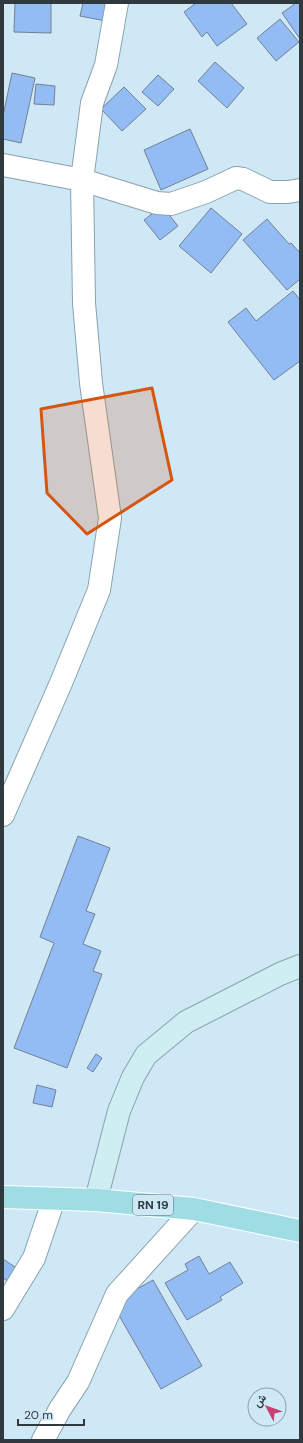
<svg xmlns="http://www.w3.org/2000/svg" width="303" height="1443" font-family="'DM Sans',Vazirmatn,sans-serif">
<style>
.building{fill:#93bbf4;stroke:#738094}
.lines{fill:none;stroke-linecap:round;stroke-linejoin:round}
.minor-casing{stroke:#89a2af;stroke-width:24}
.secondary-casing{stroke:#89a2af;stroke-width:24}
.primary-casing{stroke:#fff;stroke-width:24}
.minor{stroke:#fff;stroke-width:22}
.secondary{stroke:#cfeef1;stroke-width:22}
.primary{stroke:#9edde3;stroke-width:22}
.marked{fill:#d65611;fill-opacity:0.2;stroke:#d65611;stroke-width:3;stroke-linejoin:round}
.labels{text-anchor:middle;stroke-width:3;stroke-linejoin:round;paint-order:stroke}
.shield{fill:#cee8f6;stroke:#5f6e75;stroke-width:1}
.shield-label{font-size:12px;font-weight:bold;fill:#2f393e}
</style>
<rect width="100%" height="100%" fill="#cee8f6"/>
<path class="building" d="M15 3H51V33L14 32Z
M83 3H115L111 22 80 16Z
M196 3H231L247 24 217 46 207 32 202 37 184 12Z
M296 3H300V39L282 13Z
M280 19 299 42 276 61 257 38Z
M215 62 244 88 227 108 198 81Z
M12 73 35 78 21 143 3 139V116Z
M158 75 174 89 158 106 142 92Z
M36 84 55 86 54 105 34 104Z
M124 87 146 109 122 131 101 109Z
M190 129 208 169 161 190 144 150Z
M162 206 178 226 160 240 144 220Z
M211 208 242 234 211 273 179 246Z
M267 219 289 244 291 243 300 253V279L287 290 243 240Z
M293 291 300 300V361L274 380 228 322 246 308 256 321Z
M78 836 110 848 86 911 95 914 83 944 101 951 93 971 102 974 67 1068 14 1048 54 943 40 937Z
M96 1054 102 1058 93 1072 87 1068Z
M37 1085 56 1090 52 1107 33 1103Z
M199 1256 209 1274 230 1262 243 1283 220 1297 222 1300 187 1320 165 1283 188 1270 185 1264Z
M3 1259 18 1269 9 1282 3 1278Z
M153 1280 202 1366 161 1389 112 1303Z"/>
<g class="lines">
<g class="minor-casing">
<path id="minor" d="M3 165 82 180 157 203 171 204 206 192 236 178 243 179 270 192H288L300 190
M3 815 61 683 99 590 110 518 91 383 84 303 82 180 92 103 106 65 117 3
M3 1309 34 1258 54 1199
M43 1440 60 1409 78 1382 117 1294 194 1209"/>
</g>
<g class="secondary-casing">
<path id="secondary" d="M96 1200 119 1111 133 1077 146 1055 186 1022 280 974 300 966"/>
</g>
<g class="primary-casing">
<path id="primary" d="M3 1197 96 1200 194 1209 300 1231"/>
</g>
<use href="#minor" class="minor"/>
<use href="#secondary" class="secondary"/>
<use href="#primary" class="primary"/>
</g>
<path class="marked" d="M152 388 172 480 87 534 47 493 41 409Z"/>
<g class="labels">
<rect class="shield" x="133" y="1195" width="40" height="20" rx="3"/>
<g class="shield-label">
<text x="153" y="1209">RN 19</text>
</g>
</g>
<rect width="303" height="1443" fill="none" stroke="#2f393e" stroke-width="8"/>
<g transform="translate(267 1407) rotate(311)"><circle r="19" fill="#cee8f6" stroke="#8ea2ac"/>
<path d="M0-3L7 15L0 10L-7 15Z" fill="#ca3e72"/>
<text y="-6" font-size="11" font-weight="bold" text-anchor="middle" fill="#2f393e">ش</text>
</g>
<path d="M18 1419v6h66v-6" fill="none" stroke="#2f393e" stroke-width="2"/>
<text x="24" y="1419" font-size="12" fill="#2f393e" stroke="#cee8f6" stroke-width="3" paint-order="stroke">20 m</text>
</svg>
